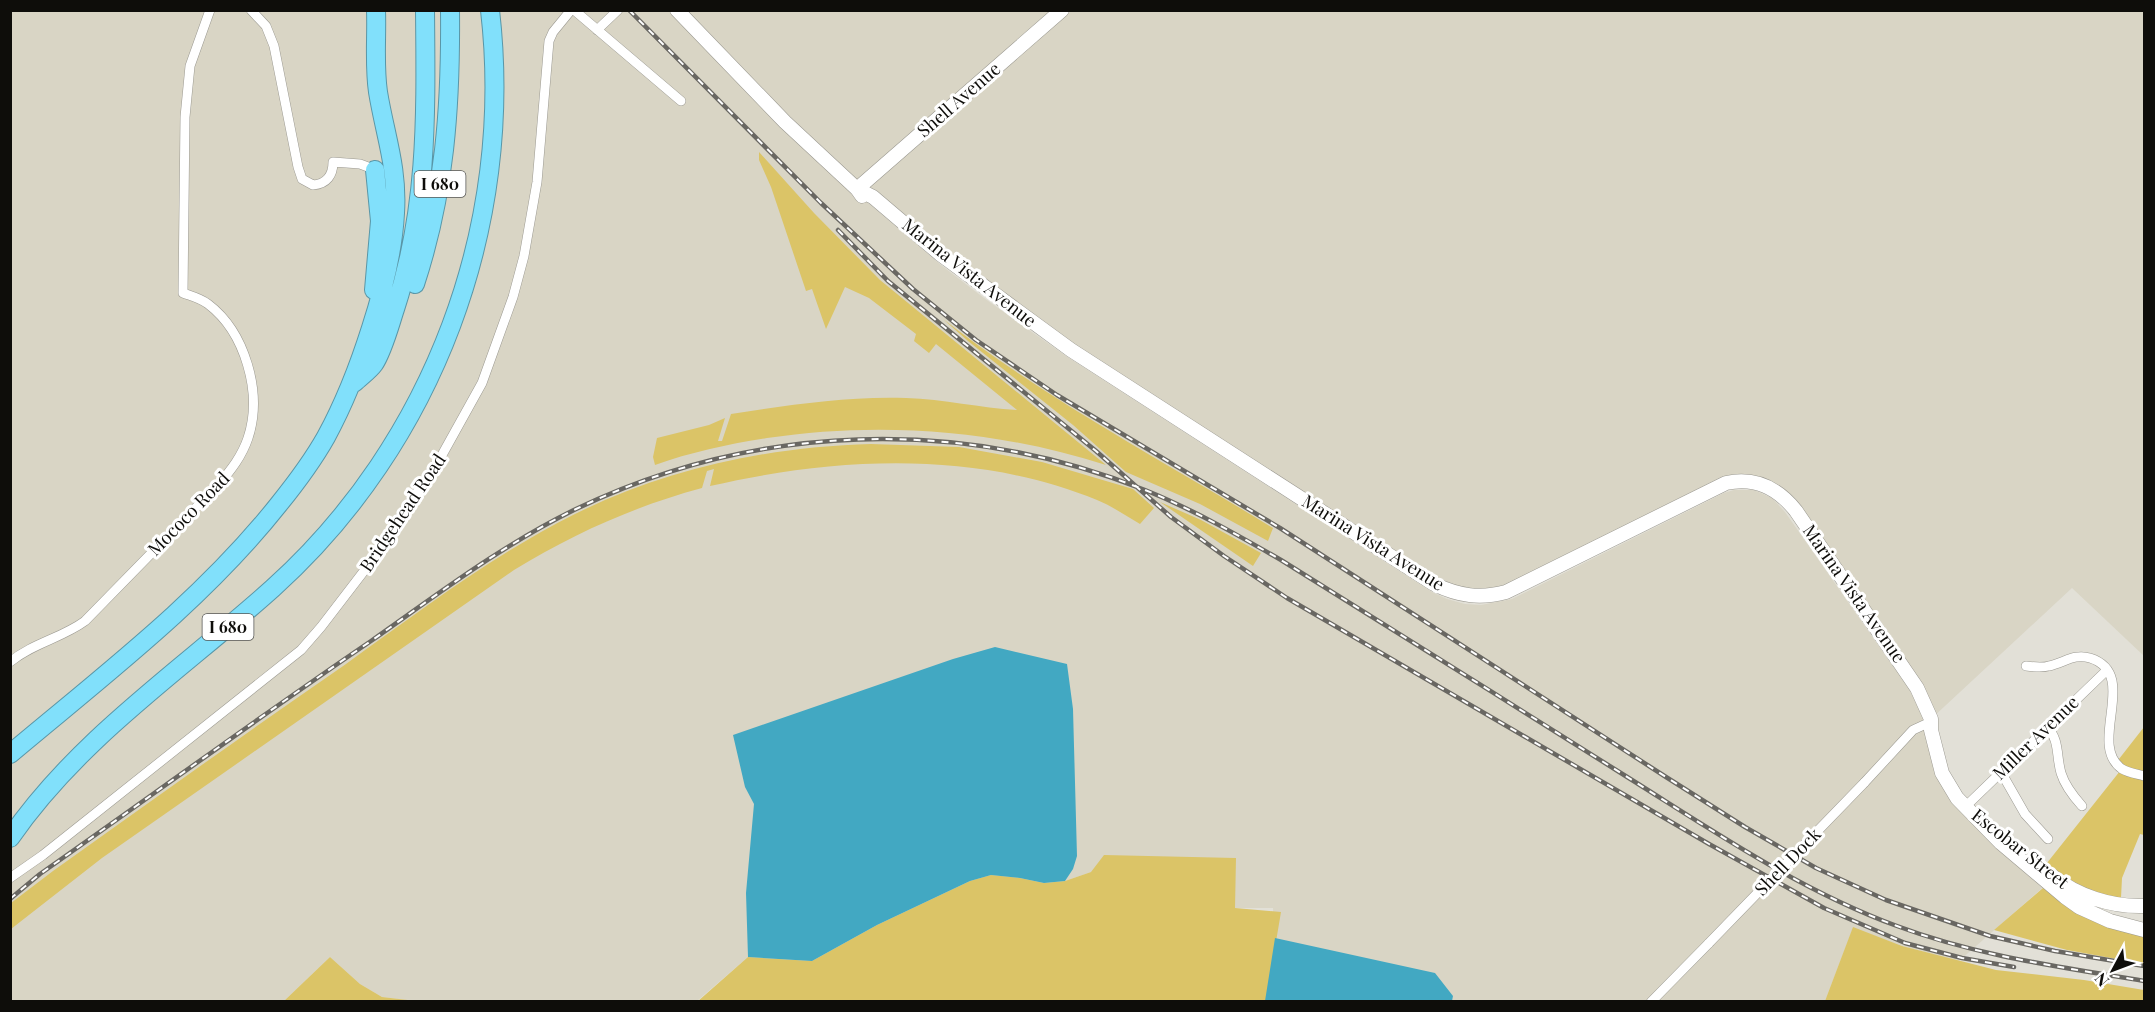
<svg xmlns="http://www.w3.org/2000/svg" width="2155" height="1012" font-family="'Playfair Display',serif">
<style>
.built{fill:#d9d5c5}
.green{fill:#dbc467}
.water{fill:#42a8c2}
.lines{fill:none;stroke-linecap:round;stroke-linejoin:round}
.street-casing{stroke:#9b9991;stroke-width:10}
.secondary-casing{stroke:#9b9991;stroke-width:15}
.highway-casing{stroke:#5996a7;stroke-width:20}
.street{stroke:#fff;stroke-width:9}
.secondary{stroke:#fff;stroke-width:14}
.highway{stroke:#81e0fb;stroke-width:18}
.rail-casing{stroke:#696762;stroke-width:4.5}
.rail{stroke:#fff;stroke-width:2;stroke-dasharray:7;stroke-linecap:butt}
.street-bridge-casing{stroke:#9b9991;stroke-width:10;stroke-linecap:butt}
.street-bridge{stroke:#fff;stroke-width:9}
.labels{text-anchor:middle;stroke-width:6;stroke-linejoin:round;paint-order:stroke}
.shield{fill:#fff;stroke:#565654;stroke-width:1.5}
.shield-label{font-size:16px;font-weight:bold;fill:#0e0d0a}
.street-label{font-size:18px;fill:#0e0d0a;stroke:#fff}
</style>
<rect width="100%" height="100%" fill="#e2e0d7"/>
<path class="built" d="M10 11H2144V656L2072 588 1931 719 1789 502 1744 481 1522 586 1463 594 1101 370 889 211 865 200 941 265 984 298 1066 356 1432 592 1447 599 1465 604 1481 605 1512 599 1724 493 1734 490H1754L1772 498 1785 512 1909 689 1926 724 1942 773 2048 883 1959 961 1902 946 1853 928 1825 1001H1265L1274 928 1273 908H1235L1091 872 1065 881 1044 883 1020 878 970 881 877 925 812 961 748 957 697 1001H414L382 997 360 984 330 957 284 1001H11Z"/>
<path class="green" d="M759 152 814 213 880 280 1106 465C996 430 881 421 767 438 729 444 691 452 655 465L653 457 657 438 709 425 725 418 718 441H722L731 414C790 405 847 396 906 398 944 399 980 408 1017 410L936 344 929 353 914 341 916 334 869 298 845 287 826 329 812 289 806 291 771 187 759 160Z
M943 319C1047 400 1162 460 1273 528L1268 541 1200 504 1126 472 1073 425 968 341Z
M871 444 959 447 1042 462 1133 489 1154 508 1140 524C1126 516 1112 506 1097 500 975 450 836 457 710 486L714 469 707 471 702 488C635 506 573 534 514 570L102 858 11 929V903L53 871C150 802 247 732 346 664 420 611 493 555 575 514 668 468 768 447 871 444Z
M1160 502 1201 520 1261 553 1253 566Z
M2144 727V774L2123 767 2119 759Z
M2120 771 2144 779V835L2140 834 2122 878 2121 898 2104 902 2054 877 2043 868Z
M1104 855 1236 858 1235 908 1281 912 1266 1001 697 1002 748 957 812 961 877 925 970 881 991 875 1020 878 1044 883 1065 881 1091 872Z
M2043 888 2072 908 2144 934V964L2067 950 1994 930Z
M1853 927 1902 946 1996 970 2084 980 2144 990V1001H1825Z
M330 957 360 984 382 997 416 1001H284Z"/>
<path class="water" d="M995 647 1067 664 1073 709 1077 856 1073 869 1065 881 1044 883 1020 878 991 875 970 881 877 925 812 961 748 957 746 893 754 804 745 787 733 735 953 659Z
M1275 938 1435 973 1453 996 1452 1001H1265Z"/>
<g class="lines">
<g class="street-casing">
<path id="street" d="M251 10 266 26 274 46 298 167 302 179 313 185C327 184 333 175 333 162L360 164 376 170
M574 10 681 101
M597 30 618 10
M10 662C33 643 62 638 85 621L219 484C231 470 242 456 248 438 263 393 245 332 208 304 200 298 191 296 183 293L185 117 190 66 210 10
M2026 666C2034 667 2042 668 2049 666 2064 663 2074 653 2090 658 2141 674 2086 744 2122 769 2129 773 2137 774 2144 776
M2047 727C2060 740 2056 756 2061 773 2065 786 2073 796 2082 806
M2001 772 2025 814 2048 839
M1864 783 1913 730 1926 724
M1965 807 2107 670
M10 878 43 855 301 650 321 627 364 571 442 455 482 383 513 297 524 256 537 182 549 41 553 32 571 10
M1651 1002 1709 943"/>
</g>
<g class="secondary-casing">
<path id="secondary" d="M677 10 785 122 857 189 862 196
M857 189 873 197 940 254 1071 350 1434 584C1459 596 1480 599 1506 592L1726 483C1755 477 1777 487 1796 511L1917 688 1931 719V730L1942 773 1957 798 2001 843 2065 897 2079 907 2110 921 2144 930
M857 189 1062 10
M2051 875C2077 896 2111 907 2144 906"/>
</g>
<g class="highway-casing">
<path id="highway" d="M415 284C445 193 451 106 450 10
M374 290 380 221 375 170
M354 383C360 377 369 371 374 364 383 351 390 324 395 309 428 208 426 115 425 10
M10 754C104 675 203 600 279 504 296 483 313 460 326 437 345 402 359 366 371 328 383 291 393 252 395 213 398 168 385 135 378 92 374 65 377 37 376 10
M10 838C80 737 183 669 273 588 434 443 515 225 490 10"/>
</g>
<use href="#street" class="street"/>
<use href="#secondary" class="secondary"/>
<use href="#highway" class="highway"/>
<g class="rail-casing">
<path id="rail" d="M629 10 821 203 913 289 976 340 1057 395 1280 528 1666 777 1745 827 1816 868 1886 900 1990 936 2055 951 2144 966
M838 230 888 281 1096 451 1171 517 1224 556 1287 598 1709 844 1824 908 1905 943 1962 958 2014 967
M10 899 40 874C150 797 259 717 371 641 438 594 502 545 576 509 755 423 960 416 1145 490 1192 509 1236 534 1281 560 1395 631 1510 703 1624 775 1712 830 1799 890 1897 926 1977 956 2061 967 2144 981"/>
</g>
<use href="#rail" class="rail"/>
<g class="street-bridge-casing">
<path id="street-bridge" d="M1709 943 1864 783"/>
</g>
<use href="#street-bridge" class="street-bridge"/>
</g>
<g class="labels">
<g class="shield">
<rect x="414.5" y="171" width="51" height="26" rx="4.5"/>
<rect x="202.5" y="614" width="51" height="26" rx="4.5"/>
</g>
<g class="shield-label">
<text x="440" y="190">I 680</text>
<text x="228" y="633">I 680</text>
</g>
<g class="street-label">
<text transform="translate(959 100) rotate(-41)" y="6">Shell Avenue</text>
<text transform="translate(969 273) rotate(38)" y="6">Marina Vista Avenue</text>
<text transform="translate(403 513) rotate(-56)" y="6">Bridgehead Road</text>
<text transform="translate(189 514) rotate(-46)" y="6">Mococo Road</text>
<text transform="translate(1373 543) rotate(32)" y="6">Marina Vista Avenue</text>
<text transform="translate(1854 594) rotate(55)" y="6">Marina Vista Avenue</text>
<text transform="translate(2036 738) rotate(-44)" y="6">Miller Avenue</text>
<text transform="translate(2020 849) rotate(38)" y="6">Escobar Street</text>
<text transform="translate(1788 862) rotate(-46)" y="6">Shell Dock</text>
</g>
</g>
<rect width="2155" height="1012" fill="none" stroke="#0e0d0a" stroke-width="24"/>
<g transform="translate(2113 970) rotate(229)" stroke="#ffffff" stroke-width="4.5" paint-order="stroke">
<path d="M0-4.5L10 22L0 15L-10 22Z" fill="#0e0d0a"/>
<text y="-9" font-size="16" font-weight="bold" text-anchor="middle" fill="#0e0d0a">N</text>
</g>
</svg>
